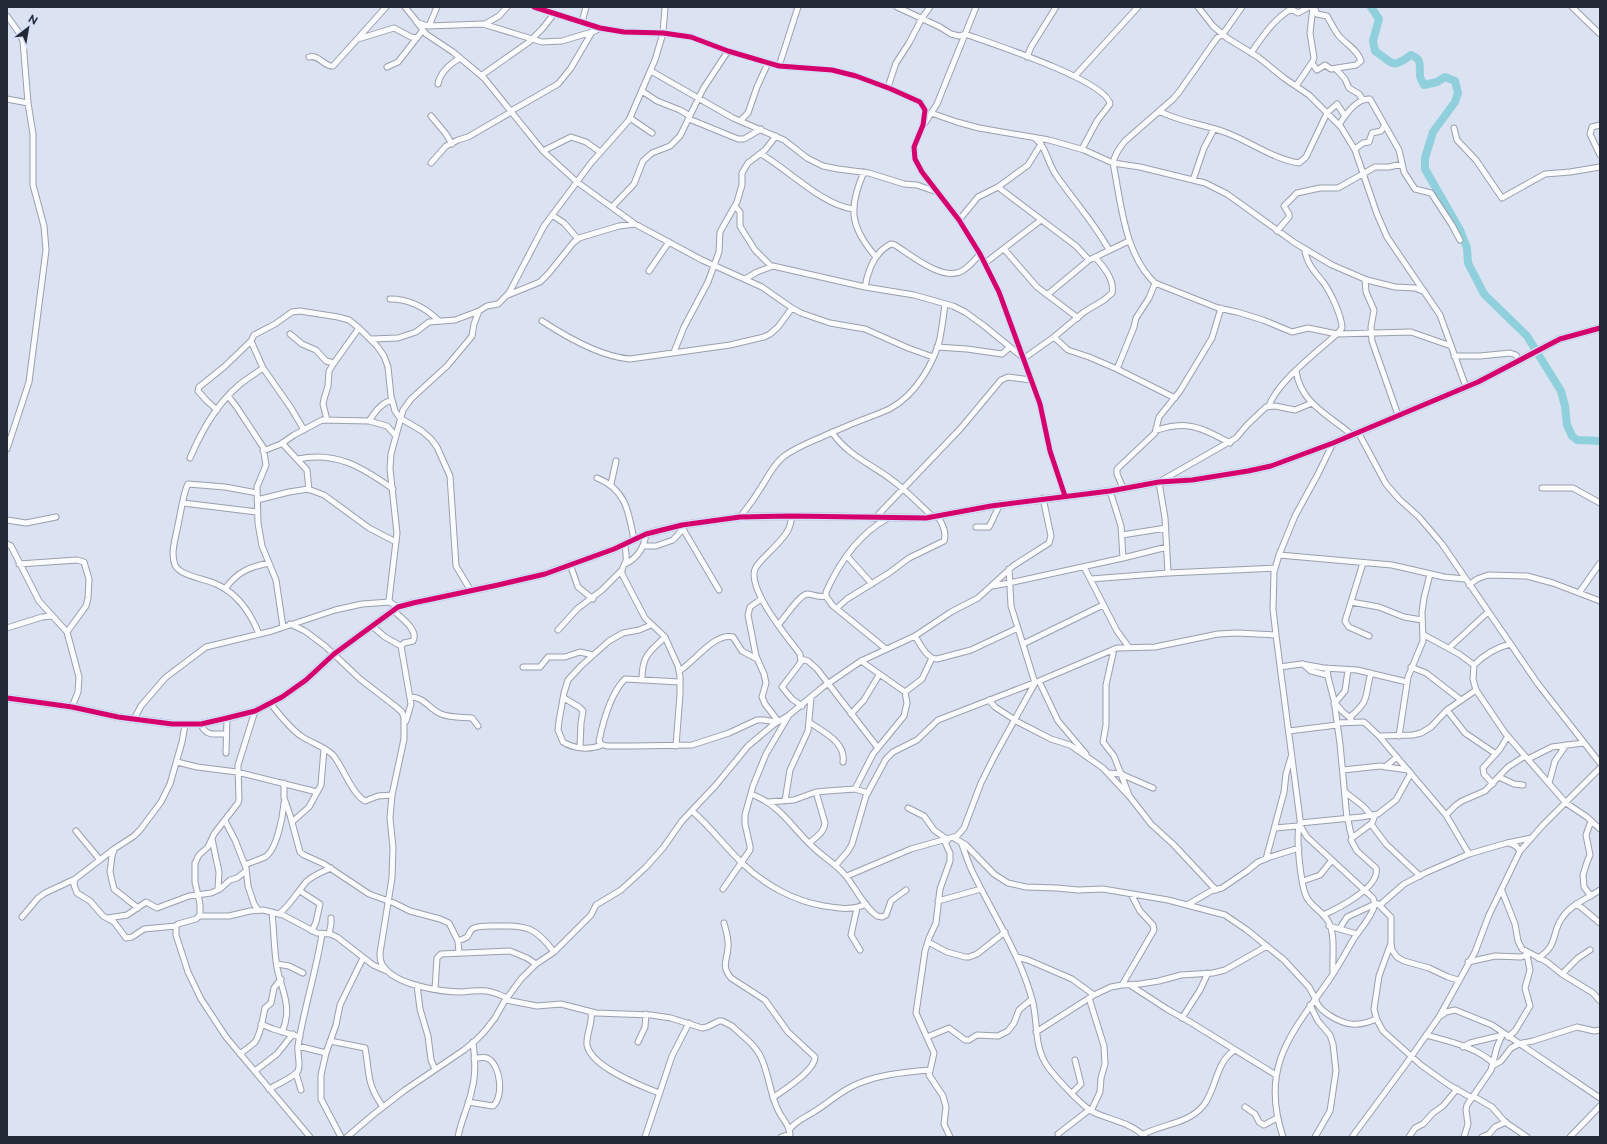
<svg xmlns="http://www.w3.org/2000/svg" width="1607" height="1144" font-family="Raleway,sans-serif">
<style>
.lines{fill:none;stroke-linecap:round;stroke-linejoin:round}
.river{stroke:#8fd0dc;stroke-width:8}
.minor-casing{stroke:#9a9fac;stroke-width:7}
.tertiary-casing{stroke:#9a9fac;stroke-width:8}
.minor{stroke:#fafbfd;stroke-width:5}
.tertiary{stroke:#fafbfd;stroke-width:6}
.cycleway-casing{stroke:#d3def9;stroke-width:8}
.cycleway{stroke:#d6006c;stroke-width:5}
</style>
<rect width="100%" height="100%" fill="#dbe2f1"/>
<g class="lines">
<path class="river" d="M1371 7 1379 19 1373 41 1375 51C1394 64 1392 69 1411 55 1423 59 1419 67 1420 76 1420 79 1423 82 1424 85L1437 82 1445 77 1455 81 1458 93 1455 102 1433 132 1425 158V169L1460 230 1467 248 1468 263 1484 294 1527 336 1561 391 1565 406 1567 425 1572 436 1577 440 1600 441"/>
<g class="minor-casing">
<path id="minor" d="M405 7 418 23 428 26 483 24 542 42 562 41 595 31 600 28
M534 7 600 28 624 32 663 33 691 37 728 51 779 66 832 70 856 76 891 89 920 102 925 110 923 125 914 147 915 159 922 172 959 220 980 254 999 292 1040 404 1050 451 1065 496
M897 7 940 27 951 34 959 36 965 34C990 43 1106 80 1110 104L1097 121 1082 149
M1198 7 1213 26 1227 38 1258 57 1284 78 1309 95 1341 127 1355 150 1377 214 1387 237 1440 315 1466 387
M1242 7 1223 34 1217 38 1179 92 1173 99 1125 141C1119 148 1115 154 1113 163 1121 202 1124 254 1155 283L1218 308 1237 312 1263 320 1292 332 1308 328 1337 334 1411 332 1451 346
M1572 7 1600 34
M7 16 20 34 23 41 28 103 33 134V185L44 226 46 250 29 382 7 449
M416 21 426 34 453 52 484 78 543 151 577 182 635 224 702 260 762 287 792 308 801 313 830 323 865 329 908 348 933 357
M582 22 586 7
M485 24 499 16 507 7
M429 26 437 7
M358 39 394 28 411 37 417 38
M1251 53C1262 37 1274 19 1291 9L1298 13 1309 7
M309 57C319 54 324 67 333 66L386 7
M1027 57 1031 47 1056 7
M1312 63 1317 70 1325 65 1331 69 1356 65 1361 61C1358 50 1346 44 1339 36 1335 31 1331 23 1327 16L1317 14 1314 7
M779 66 798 7
M387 67 398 62 423 30
M1336 69 1345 79 1349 88 1359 94 1363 100
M651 71 733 118 784 140 807 158 823 166 838 169 869 173 904 184 917 185 937 192
M482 75 529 42 542 29 554 14
M1075 76 1138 7
M438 84C440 72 450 64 460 58
M1296 86 1313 61 1314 58 1310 33 1313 7
M888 87 896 63 909 43 922 18 930 7
M642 91 657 101 680 110 690 116
M7 99 28 103
M511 111 558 84 571 68 592 32
M1159 111C1182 123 1204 124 1227 133 1251 142 1273 159 1299 163L1306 157 1327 113 1337 104 1345 116
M931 113 957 122 979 128 1049 140 1084 150 1113 163 1140 167 1205 183 1227 194 1295 243 1332 265 1367 280 1395 287 1415 288 1425 292
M431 116 446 134 452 144
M630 118 652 133
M689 119 738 139H744L761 129
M740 121 748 113 757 87 768 63
M925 123 937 104 976 7
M1339 125C1345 115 1357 98 1370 99L1399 150 1404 172 1415 189 1431 193 1452 225 1460 240
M1600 125 1592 127 1590 134 1600 155
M1454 128 1457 140 1476 160 1502 198 1545 174 1570 172 1600 167
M1035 138C1047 148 1047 162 1056 175 1073 200 1094 222 1109 250
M1355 149 1363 143 1369 142 1372 133 1381 131 1384 126
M543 151 571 137 586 142 600 152
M761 154C789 170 822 205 853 209
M431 163 446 146 458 140 468 137 511 112
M864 172C848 208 850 227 876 257
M1193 180 1204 148 1214 129
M998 187 1076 246 1089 260
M735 206 740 212V226L743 231 755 250 771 266
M612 207 634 184 643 161 652 153 670 146 680 136 703 89 728 51
M552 215 564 223 578 239
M959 220 978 197 998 187 1028 165 1041 144
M1277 231 1289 217V214L1284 206 1297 193 1320 188H1338L1375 167H1389L1402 164
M1004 249 1037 287 1078 318
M985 263 1041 220
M649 271 669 242
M745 279 757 272 773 266 865 287 914 295 953 306 965 312 983 325 1021 356
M1365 279 1366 292 1374 310 1371 327 1372 341 1398 415
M865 287C868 270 874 252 891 244L895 245C911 255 943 282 962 271 969 267 975 260 980 254
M508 295 540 282 549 273 573 243 579 238 619 226 635 224
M1047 295 1089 260 1129 241
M390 299C410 299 425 307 439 321
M542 321C565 336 601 357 630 359L730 345 764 337 770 334 778 327 792 308
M290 334 302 344 316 350 326 361 334 363 359 328
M1054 337 1068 350 1089 357 1117 369 1175 398
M371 339 398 338 416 332 429 322 455 320 479 311
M937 347 967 349 1002 354 1010 347
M674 352 684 327 708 282 719 252 720 232 737 202 742 185V173L748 163 765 150 776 136
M1454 356H1480L1510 353 1516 355 1519 360
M1023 359 1054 337 1084 312 1104 300 1112 293C1115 280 1103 266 1095 257
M1117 369 1134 327 1136 318 1149 298 1155 283
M1296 371C1301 404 1329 415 1352 435
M228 396 236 406 263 447 266 465 257 487 258 523 262 546 276 580 283 627
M1269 406C1277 382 1318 351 1337 334L1342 328C1342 316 1330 291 1323 282 1315 272 1306 263 1305 250
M217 410 207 401 198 391 199 387 224 367 251 341
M327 420 323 404 324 399 328 386 329 371 334 363
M369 421 387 426 396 436
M304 430 291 408 263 368 251 341 254 335 275 324 292 312 300 311 338 317 349 320 359 328 377 346 384 356 388 367 391 396 395 411 400 418 422 431 431 439 437 447 450 476 456 566 471 591
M1156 430C1163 429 1169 426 1175 426 1195 423 1213 434 1230 443
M832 432C847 455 871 464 892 480 907 491 920 505 933 517
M1358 432 1386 484 1399 499 1419 517 1442 544 1538 684 1600 763
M282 443 307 470 309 490
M263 451 281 444 294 435 322 420 369 421C375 412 381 403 392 400
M190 458C201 432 217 404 238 386 246 379 255 374 263 368
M298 459C336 451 362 467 393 489
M597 478C626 489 629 513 634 540
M611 484 616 461
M1123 488 1117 474V469L1155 433 1159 417 1180 391 1212 338 1221 308
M1542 488H1573L1600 503
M257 493 225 487 188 484C184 490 180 516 178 525 176 537 170 553 175 565 180 576 206 579 216 584 237 593 251 614 259 634
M257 500 289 492 308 489 324 495 369 528 396 542
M183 503 257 512
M792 516C791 519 791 524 789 528 784 541 764 555 756 567 744 586 789 639 800 654L801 662 782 687 792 699 802 706
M740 517C746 509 753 501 758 492 766 481 772 466 783 457 796 447 811 442 826 435 844 427 861 420 880 413 909 403 928 374 938 346 942 332 943 318 945 304
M875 518 961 428 1001 380 1008 377 1030 380
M7 520 26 523 56 517
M976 527H989L1000 504
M683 529 719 590
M1122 535 1166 528
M7 544 11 546 39 601 67 632 79 677 78 692 72 707
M625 544C625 550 627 556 626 561 624 566 621 568 622 574L645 618 665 637 678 666 680 676V694L676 746
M643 546H656L673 540 683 529V526
M1279 555 1392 565 1444 577 1465 579
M847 556 872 584
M1123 558 1167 547
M1363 563 1345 621 1349 627 1369 636
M19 564 77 560 84 562 89 579 88 598 86 606 67 632
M570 564 578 587 593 599
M625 564C638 558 644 548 646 534
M1084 567 1117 631 1128 646
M1168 573 1165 518 1159 482 1236 438 1247 425 1266 407 1275 406 1295 410 1312 403
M1091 579 1168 573 1275 568
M1469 585 1477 579 1488 575 1527 576 1553 583 1600 601
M992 586 1009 583 1123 558 1121 526 1110 491
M225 589C237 572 249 567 269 563
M1579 593 1600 563
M761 599 750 607 748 615 756 656 764 674 766 683 762 697 765 704 778 721
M1351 602 1379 607 1404 617 1422 620
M398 607 391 603 389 600 397 533 390 469 391 454 403 410 411 399 447 366 468 341 472 336 474 324 479 311 487 306 498 304 509 293 544 226 591 163 629 120 655 60 663 33 665 7
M837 608 847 599 889 573 909 558 944 541C947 532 942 524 938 516
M394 611C401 618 419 630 413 641L404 643 401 646 411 704 406 721
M290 624 305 631 325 646 360 679 395 706 402 712 404 718V739L392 795 390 818 393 848 392 878 380 953C380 958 380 963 384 967 396 985 441 992 462 992 470 991 478 990 487 991 494 992 500 995 507 998
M778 625C784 619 799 595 807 594 813 594 817 598 826 596
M372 626 385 637 401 646
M7 628 42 617 52 616
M558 630 577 609 602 590 621 571
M1424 635 1459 654 1474 665
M915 636C920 644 927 659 937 659L971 650 1018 628
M1023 644 1103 605
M1510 644C1495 648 1485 654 1474 665L1473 679 1476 690 1505 733 1566 803 1587 817 1600 829
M1449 648 1488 612
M886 649 832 605 826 596V592C839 563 859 534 888 518
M1114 649 1106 685V725L1103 742 1114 756 1129 795
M801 659 808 661 817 669 878 748
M861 661 905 692
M1303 664 1311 671 1327 675
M523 667H540L548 657H565L580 652 593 655
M1280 667 1301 664 1324 668 1357 670 1407 682
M1411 667 1426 673 1461 700
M1327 668 1328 677 1334 700 1340 744 1347 819
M679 671C694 663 714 632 733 637L742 651 757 659
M642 679C642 656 649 652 665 637
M1039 681 1058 721 1086 754
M680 682 625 679C611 693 603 722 599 741L601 744 607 746H633L692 745 729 733 757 720H764L776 722
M411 697C424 697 429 709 441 714 451 718 462 717 472 718L478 726
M564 698 579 707 583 711 581 723 580 747
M989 700 995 707 1015 720
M1335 703 1342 711 1351 719
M271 704C278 713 292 730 301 736 311 743 324 746 333 755 343 767 352 794 365 801L378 796 392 795
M1334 704 1345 691 1348 670
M1447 710 1465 733 1496 754
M255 711 238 765 239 800 238 803 214 834 208 847 199 855 195 863V882L200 904V915L196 919 178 924 176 926V935L188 972 201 999 226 1037 310 1137
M851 714 864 700 879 675
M1350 717C1371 699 1364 697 1371 673
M134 719 141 706 165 678 206 647 272 631 335 610 362 604 390 602
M1014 720 1051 739 1070 745 1103 768 1130 797 1151 824 1174 845 1216 890
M809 722C823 732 846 742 843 762
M1337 723 1364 722 1379 736 1413 735 1421 733 1431 727 1447 710 1476 690
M201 724C205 736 214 734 225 734
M1289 731 1337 725
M1378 735 1446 815 1469 854
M1399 736 1408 677 1423 641 1422 612 1424 598 1430 574
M602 745C590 750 574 749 563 742L558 730 559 721 564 693 568 680 581 666 609 641 623 633 639 630 651 625
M226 753 227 718
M1528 759 1552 747 1583 743
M177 762 197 767 237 772 317 792
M1385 767 1397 757
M1343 770 1380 766 1408 770
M1108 773 1122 774
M1123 775 1153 788
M1499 777 1514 784 1523 785
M284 783V798L290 815 300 852 304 855 324 864 369 894 394 903 410 911 440 919 449 923 458 941 459 953
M1549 783 1555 761 1566 745
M1493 784 1484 774 1483 768 1500 749 1508 736
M855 789 873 754 904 716 907 703 905 692 922 679 932 658
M1345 792 1363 806 1372 816
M751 794C782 806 790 826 813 847 823 857 836 864 845 875 856 888 863 906 877 916L882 917 886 915 891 901 906 890
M785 801 790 770 808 731 811 698
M768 802 794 800 816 792 827 791 855 789 868 793
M908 808 924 816 934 830 948 840
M692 811C711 827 725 847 743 864 765 885 794 901 824 906 840 908 851 911 866 904
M1446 815 1456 805 1462 801 1485 791 1508 767 1525 756
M1348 819 1350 830 1352 837
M225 821 235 840 246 868 248 886 254 904 258 910
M292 822 309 807 321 785 324 749
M1371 824 1386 844 1420 876
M1275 828 1298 826
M76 831 100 860
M954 838 966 845 994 874 1008 883 1026 887 1057 888 1078 890 1103 889 1168 900 1225 915 1247 930 1284 960 1309 987 1315 998
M212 839 219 872 218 889
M944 840 950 853V861L940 889 936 923 929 938 925 951 916 1013 934 1053 929 1075 943 1096 946 1107 944 1124 950 1137
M961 842C965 852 968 863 973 873 994 916 1021 956 1033 1003 1038 1025 1034 1048 1048 1067 1056 1078 1082 1106 1093 1112 1110 1120 1132 1123 1145 1137
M809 843C816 837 824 833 825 823L816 792
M1509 843 1516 846 1520 851
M114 850 112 856 110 872 114 889 138 908
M1266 859 1284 792 1286 774 1291 757
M245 865C251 862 259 860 265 857 277 850 283 815 284 803
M836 865 848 851 852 844 866 796 886 759 893 752 917 740 938 720 1039 681 1117 648 1155 647 1218 634 1237 633 1276 635
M847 876 911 849 957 836 964 828 981 783 994 757 1035 683 1011 606 1009 569
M75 879 74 885 77 893 90 901 103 916 114 922 126 938 132 937 144 929 176 926
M1303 881 1320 875 1332 860
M723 889 750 850V846L745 824V815L753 786 766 754 789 715 823 687 861 661 915 636 951 612 978 598 1013 566 1049 543 1051 536 1043 498
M300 891 320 904 316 922 312 931
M1502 891 1515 924 1518 941 1522 949 1547 962 1562 974 1593 993 1600 1001
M1591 896 1584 887 1583 875 1587 862 1590 855 1586 835 1591 821
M938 901 981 889
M1378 904 1391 917V943L1392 950 1397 957 1404 961 1429 968 1448 977 1458 980
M1576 904 1582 908 1600 923
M1187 905 1211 891 1222 888 1247 871 1258 862 1270 857 1299 848
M1380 905 1404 884 1425 873 1469 854 1507 843 1531 838
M857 908 851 935 860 950
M272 912C274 931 274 950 277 968 282 991 293 1008 282 1032
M279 914C290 905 297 893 306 882 313 875 322 872 331 868
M1323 915C1337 909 1381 887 1376 868L1357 851 1351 840 1352 838 1372 823 1375 815
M200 916H229L250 911 263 910 283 915 317 933 330 934 337 937 373 965 387 971
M22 917 38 898 45 893 75 879 114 849 134 836 140 830 161 802 170 784 182 742 185 725
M108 918 127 915 146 902 157 908 189 896 211 893 220 889 230 880 237 878 246 871
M724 923C726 931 729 939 728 948 727 961 721 966 731 978L765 1000 788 1032 815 1057C815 1071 783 1090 773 1098
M1329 926 1357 934
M1340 928 1347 917 1375 904
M329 934 331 924V918
M458 941C461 940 464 939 467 937 470 934 469 930 474 928 481 925 491 926 499 926 527 925 536 928 554 952
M928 942 947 952 965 957H969L977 954 1005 932
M1391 943 1379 976 1374 1009 1377 1020 1383 1031 1421 1065 1449 1085 1472 1098
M1017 957 1028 960 1072 979 1094 995
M1538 958C1559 945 1551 933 1562 918 1571 904 1587 899 1600 890
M1468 962 1495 956 1521 957 1529 954
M277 964 289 966 303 973
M1333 973C1332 957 1336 935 1328 921 1323 912 1312 907 1307 898 1301 887 1295 835 1300 823L1361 817 1378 814 1396 800 1411 773
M1562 974 1578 958 1590 950
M417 985 420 1009 428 1036 431 1060 435 1069
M1122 985 1154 930 1153 925 1140 911 1131 894
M1130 985 1167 1009 1190 1022 1276 1075
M435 989 437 958 441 954 510 951 527 958 536 964
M1089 998 1104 1046 1105 1064 1101 1078 1100 1092 1091 1111
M1315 999C1318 1007 1322 1010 1329 1015 1346 1026 1358 1027 1376 1019
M506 1000 537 1006 561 1004 596 1013 651 1015 671 1018 702 1028 707 1027 719 1021H722L732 1026C740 1034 752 1042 758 1052 768 1066 769 1092 778 1110 783 1121 790 1124 790 1137
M1310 1005 1318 1021 1330 1035 1333 1044 1336 1071 1330 1111 1315 1137
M591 1012C593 1023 586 1034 587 1045 591 1067 641 1086 659 1093
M1442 1015 1446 1012 1455 1010 1492 1025 1600 1098
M1182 1018 1200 990 1208 973
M261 1024 273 1029 300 1037
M1036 1032 1094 995 1111 987 1122 985 1140 984 1159 981 1181 975 1213 973 1225 970 1267 946
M1426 1035C1448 1041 1477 1047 1494 1064
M927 1037 949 1028 965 1040H969L977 1035 998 1036 1008 1031 1014 1023 1019 1010 1032 999
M1508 1037 1515 1031 1530 1006 1525 988 1530 970 1527 955
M330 1041 365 1048C370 1074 366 1083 383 1107
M638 1042 645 1027 646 1014
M1518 1044 1533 1041 1577 1027 1594 1031 1600 1030
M298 1046 326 1053
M1463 1047 1470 1043 1503 1035
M240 1054C245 1050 251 1046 255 1042 261 1034 263 1017 265 1008L271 1003 274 988 281 979
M1494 1065 1501 1061 1511 1048 1519 1044
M255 1071 277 1054 293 1034
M296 1073 301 1090
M269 1089C276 1085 294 1077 298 1071 301 1064 297 1054 298 1046 304 1008 316 972 322 934
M1072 1093 1081 1084 1075 1060
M1473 1096 1492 1107 1505 1122 1527 1137
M468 1102 493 1106C504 1097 501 1064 487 1058 483 1057 478 1058 474 1059
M1245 1107 1255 1114 1259 1122 1264 1125 1277 1118
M790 1129C796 1121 804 1118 812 1113 826 1105 837 1094 851 1087 874 1075 904 1072 930 1070
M1058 1134 1089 1110
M1142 1135C1162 1124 1188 1124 1203 1106 1217 1089 1215 1062 1235 1050
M341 1137 321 1099V1075L326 1053 336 1025 340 1005 363 958
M347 1137 374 1114 405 1090 464 1050 475 1041 484 1032 495 1018 504 1002 521 979 536 964 554 952 591 915 596 905 621 890 646 867 663 848 682 821 716 785 748 746 773 725 789 715
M458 1137C461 1120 469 1106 472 1089 476 1075 475 1057 473 1042
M645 1137 672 1056 689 1023
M781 1137 790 1134
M1283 1137C1259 1065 1293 1032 1331 977 1339 965 1346 952 1353 940 1360 929 1372 917 1375 904L1373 898 1307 837 1301 827 1276 635 1273 609 1274 572 1279 555 1295 516 1318 474 1333 443
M1352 1137 1406 1064 1439 1017 1475 952 1489 915 1520 851 1543 825 1600 768
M1409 1137 1415 1128 1423 1124 1433 1113 1443 1106 1457 1089
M1464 1137 1468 1124 1466 1110 1467 1105 1491 1070 1497 1047 1503 1033
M1482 1137 1489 1134 1495 1127 1506 1122
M1570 1137 1600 1106"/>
</g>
<g class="tertiary-casing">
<path id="tertiary" d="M7 698 72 707 118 717 172 724H201L227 718 255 711 282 697 306 680 334 654 398 607 413 603 498 585 545 574 614 549 646 534 682 525 740 517 792 516 926 518 991 506 1110 491 1159 482 1192 480 1248 471 1271 466 1333 443 1478 382 1560 339 1600 328"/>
</g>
<use href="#minor" class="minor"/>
<use href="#tertiary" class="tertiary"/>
<g class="cycleway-casing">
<path id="cycleway" d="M534 7 600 28 624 32 663 33 691 37 728 51 779 66 832 70 856 76 891 89 920 102 925 110 923 125 914 147 915 159 922 172 959 220 980 254 999 292 1040 404 1050 451 1065 496
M7 698 72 707 118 717 172 724H201L227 718 255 711 282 697 306 680 334 654 398 607 413 603 498 585 545 574 614 549 646 534 682 525 740 517 792 516 926 518 991 506 1110 491 1159 482 1192 480 1248 471 1271 466 1333 443 1478 382 1560 339 1600 328"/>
</g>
<use href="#cycleway" class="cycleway"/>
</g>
<rect width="1607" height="1144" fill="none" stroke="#242936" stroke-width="16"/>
<g transform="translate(28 28) rotate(31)" stroke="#d3def9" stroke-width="3" paint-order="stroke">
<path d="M0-3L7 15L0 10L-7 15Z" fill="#242936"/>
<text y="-6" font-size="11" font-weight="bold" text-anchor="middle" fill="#242936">N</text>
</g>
</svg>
